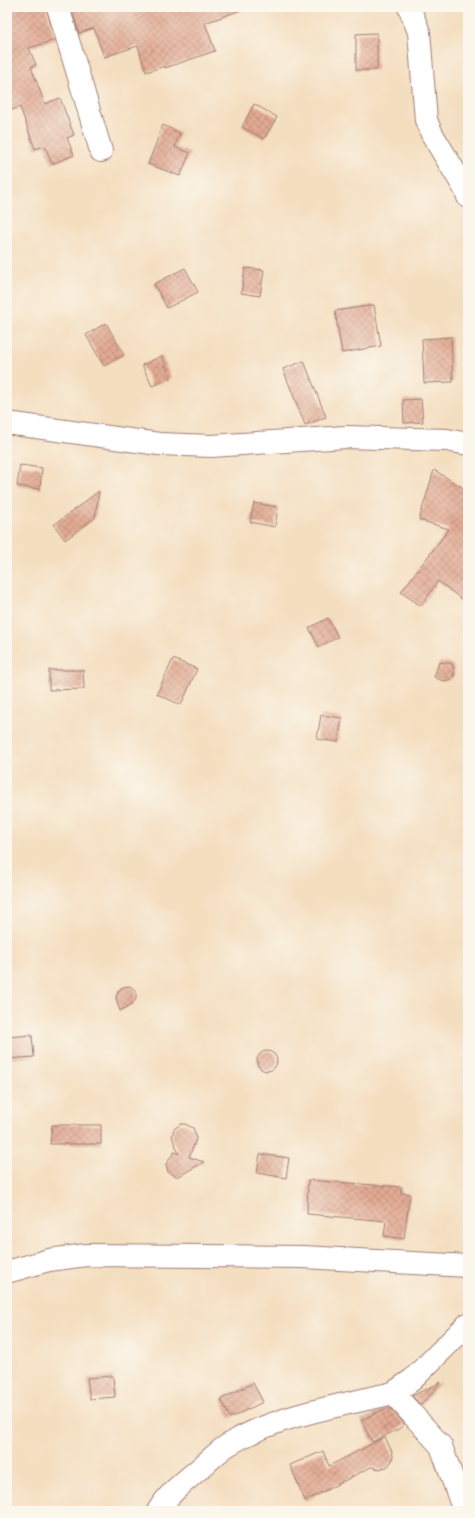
<svg xmlns="http://www.w3.org/2000/svg" width="475" height="1518" font-family="Dekko,sans-serif">
<style>
.building{fill:url(#building-cross-hatch)}
.lines{fill:none;stroke-linecap:round;stroke-linejoin:round}
.minor-casing{stroke:#9f7e76;stroke-width:24}
.minor{stroke:#fff;stroke-width:22}
</style>
<defs>
<pattern id="building-cross-hatch" width="8" height="8" patternUnits="userSpaceOnUse"><rect width="8" height="8" fill="#e3aa93"/><path d="M0 0l8 8M0 8l8-8" fill="none" stroke="#ba8a78"/></pattern>
</defs>
<rect width="100%" height="100%" fill="#fbf7ec"/>
<filter id="ink" filterUnits="userSpaceOnUse"><feTurbulence type="fractalNoise" baseFrequency=".025" numOctaves="2"/><feDisplacementMap in="SourceGraphic" scale="8" xChannelSelector="R" yChannelSelector="G"/><feConvolveMatrix kernelMatrix="1 2 1 2 8 2 1 2 1" color-interpolation-filters="sRGB"/></filter>
<filter id="wash" filterUnits="userSpaceOnUse"><feTurbulence type="fractalNoise" baseFrequency=".012" numOctaves="4" result="noise"/><feDisplacementMap in="SourceGraphic" scale="16" xChannelSelector="R" yChannelSelector="G"/><feGaussianBlur stdDeviation="0.9" result="paint"/><feColorMatrix in="noise" values="0 0 0 0 0 0 0 0 0 0 0 0 0 0 0 0 0 1.4 0 .05"/><feComposite in="paint" operator="in"/></filter>
<g filter="url(#wash)">
<rect width="100%" height="100%" fill="#f4dec0"/>
<g id="blocks">
<path class="building" d="M7 7H46L55 40 29 48 36 65 31 67 45 104 60 98 74 135 67 138 74 155 52 164 45 146 35 149 20 107 7 112Z
M71 7H241V10L205 23 215 51 165 68V66L146 72 138 46 104 57 94 28 79 33Z
M377 33V70H356V34Z
M254 104 277 117 264 139 242 127Z
M163 125 180 133 175 147 190 153 180 176 148 164Z
M185 268 198 292 167 308 154 284Z
M245 268 264 270 260 296 241 293Z
M374 305 381 346 342 353 335 311Z
M106 323 124 355 104 366 86 335Z
M451 337 453 382 424 383 422 339Z
M162 356 171 378 152 386 142 365Z
M304 361 326 417 305 425 283 369Z
M421 399 423 422 404 423 403 400Z
M20 465 42 468 40 489 17 486Z
M434 470 468 491V604L438 581 421 606 401 592 449 529 419 520Z
M99 491 95 518 65 540 54 525Z
M254 503 278 507 275 527 250 522Z
M328 618 338 637 319 647 309 628Z
M173 659 197 669 181 705 157 694Z
M445 662 452 664 454 670V676L449 680 443 681 434 677 439 663Z
M49 670H83L84 689 49 690Z
M321 715 342 718 338 742 317 739Z
M130 986 136 991V999L132 1004 120 1011 116 998 118 991 123 987Z
M32 1035 34 1057 7 1059V1037Z
M257 1061a10 10 0 1 1 20 0a10 10 0 1 1-20 0Z
M181 1124H185L193 1128 196 1135V1139L189 1157 204 1162 179 1176H176L168 1172 166 1164 174 1152 179 1154 172 1137 174 1129Z
M52 1125H101V1144H50Z
M260 1154 289 1158 286 1178 257 1173Z
M308 1180 401 1187V1193L410 1194 404 1239 384 1236 386 1221 307 1214Z
M113 1376 115 1397 90 1399 87 1378Z
M441 1382 421 1405 412 1396Z
M253 1383 263 1402 230 1418 221 1399Z
M389 1407 404 1424 399 1429 372 1442 361 1420Z
M385 1437 392 1452 393 1456 392 1461 387 1467 379 1469 371 1467 305 1501 290 1465 323 1451 329 1466Z"/>
</g>
</g>
<g filter="url(#ink)">
<use href="#blocks" fill-opacity="0" stroke="#9f7e76" stroke-width="1"/>
<g class="lines">
<g class="minor-casing">
<path id="minor" d="M58 7 101 151
M409 7 419 32 426 120 432 134 465 189 468 197
M7 423 159 444 211 446 346 437 447 440 468 444
M7 1272 49 1260 86 1255 303 1257 468 1266
M393 1393 412 1380 468 1324
M158 1511C168 1494 183 1483 198 1470 208 1462 217 1452 228 1445 276 1415 339 1406 393 1393L441 1446 464 1511"/>
</g>
<use href="#minor" class="minor"/>
</g>
</g>
<rect width="475" height="1518" fill="none" stroke="#fbf7ec" stroke-width="24"/>
</svg>
